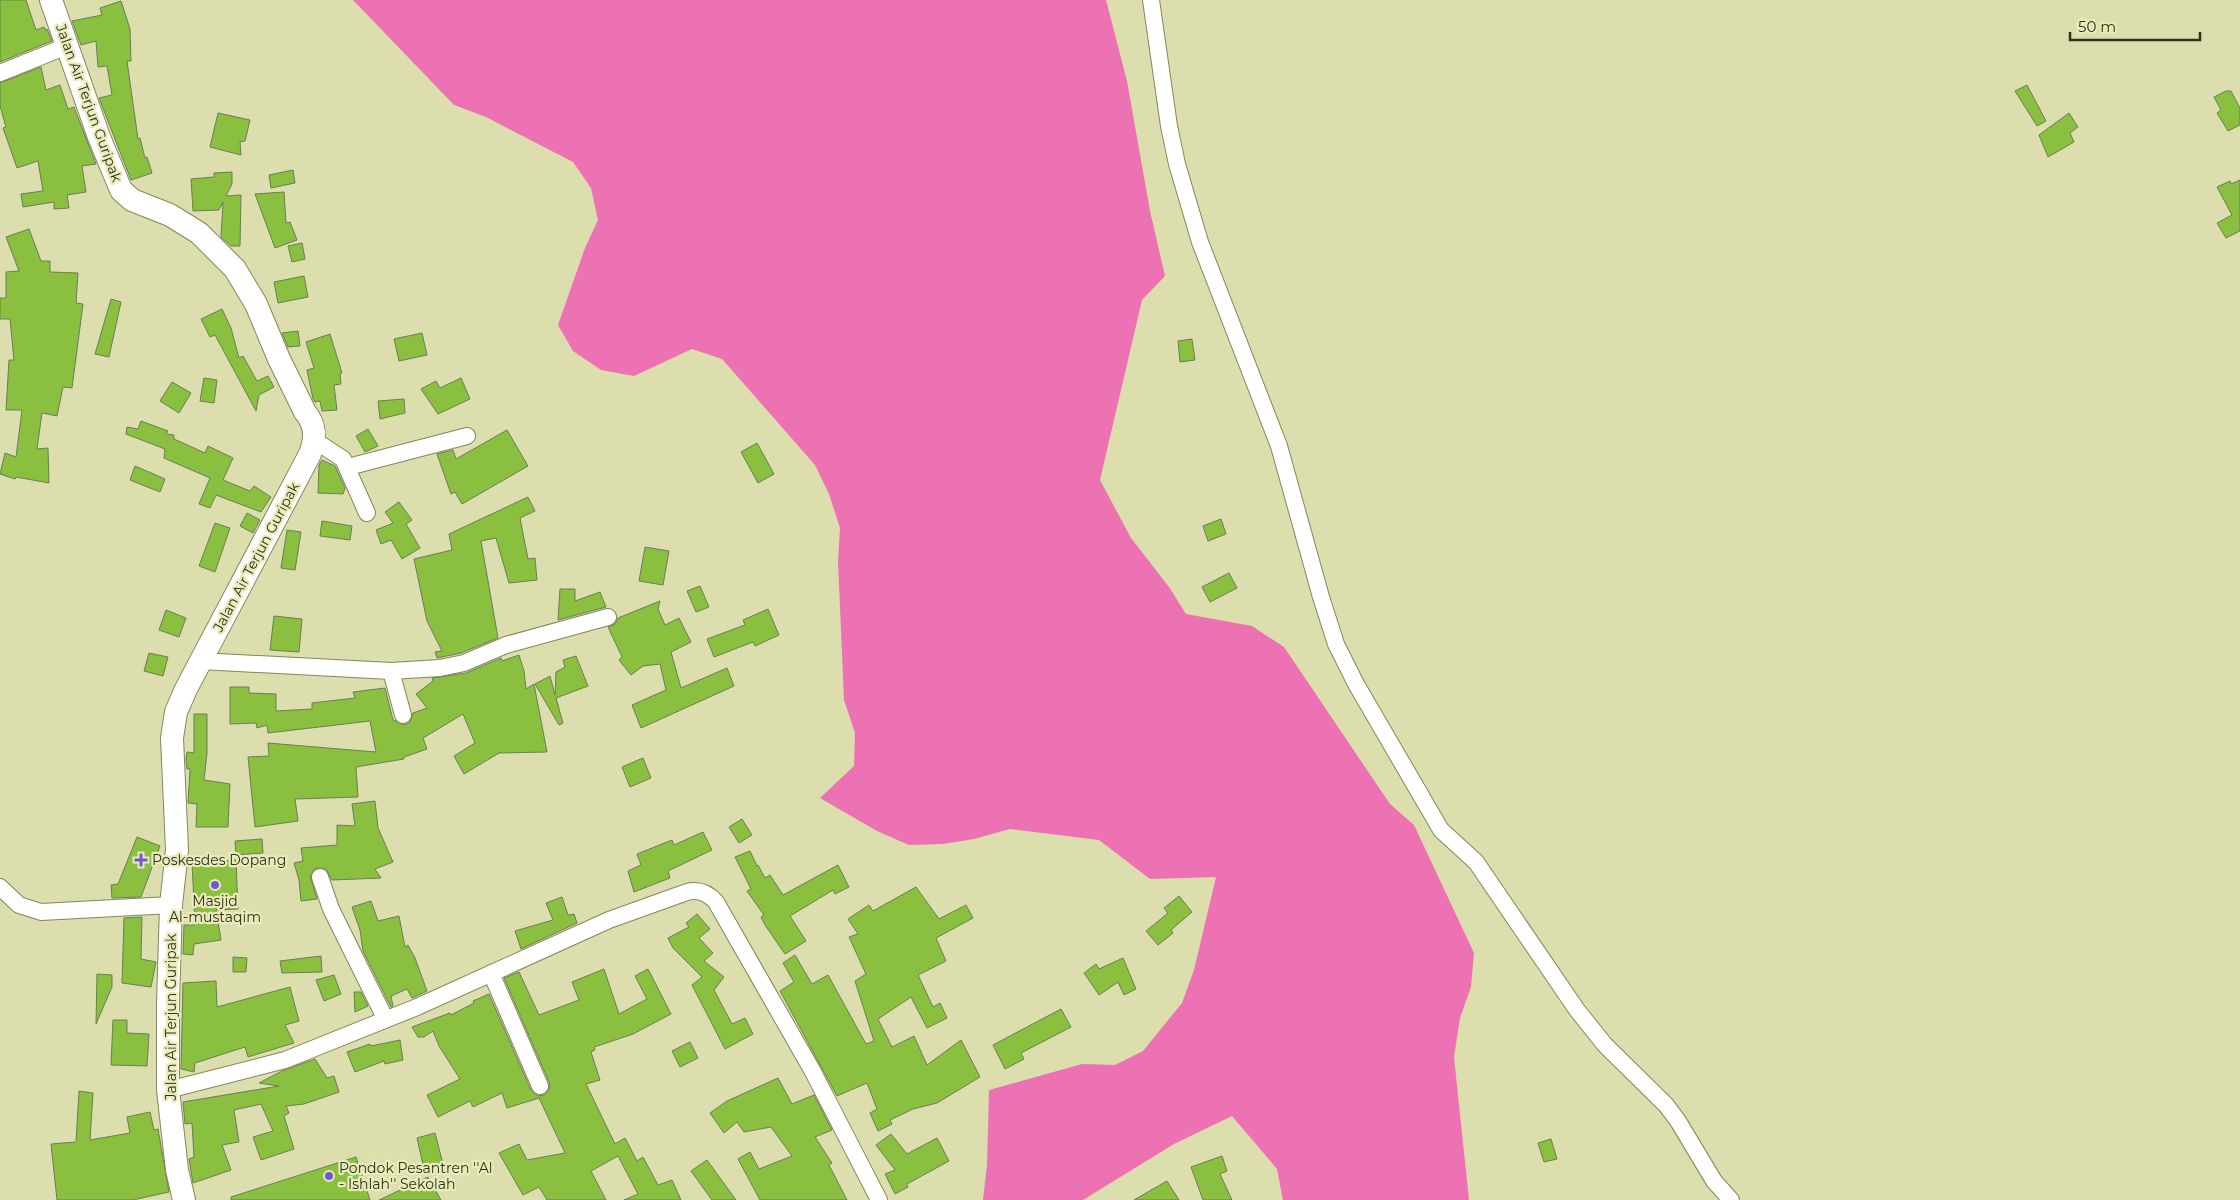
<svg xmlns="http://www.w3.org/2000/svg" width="2240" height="1200" font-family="Montserrat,sans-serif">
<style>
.forest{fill:#ec72b3}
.building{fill:#8abf3f;stroke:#6b7e56}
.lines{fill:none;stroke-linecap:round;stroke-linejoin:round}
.street-casing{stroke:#858659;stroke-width:18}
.secondary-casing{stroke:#858659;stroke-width:24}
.street{stroke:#fff;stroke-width:16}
.secondary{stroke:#fff;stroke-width:22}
.poi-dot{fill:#7157d1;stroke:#e9ebba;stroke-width:2}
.labels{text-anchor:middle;stroke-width:4.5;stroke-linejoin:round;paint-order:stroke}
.street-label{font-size:14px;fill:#2f301d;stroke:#e9ebba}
.poi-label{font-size:14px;fill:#2f301d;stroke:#e9ebba;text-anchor:start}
</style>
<rect width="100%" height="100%" fill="#dcdead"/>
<path class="forest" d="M353 0H1106L1127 81 1150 211 1165 276 1142 300 1100 480 1131 538 1169 587 1186 614 1252 626 1284 647 1390 804 1414 825 1474 953 1471 987 1460 1018 1454 1057 1469 1200H1283L1277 1169 1232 1116 1174 1144 1083 1200H983L987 1165 989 1090 1082 1064 1115 1065 1143 1051 1182 1003 1194 970 1216 877 1150 879 1099 840 1010 829 974 839 943 844 909 845 877 831 820 798 854 766 855 733 844 700 838 561 840 528 829 494 815 465 722 359 692 349 634 376 601 370 573 351 558 325 585 248 598 220 591 188 573 162 486 117 454 105Z"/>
<path class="building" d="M0 0H26L36 30 44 27 45 30 47 29 52 41 0 62Z
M121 1 130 29 131 61H127L138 139 140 138 145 158 147 157 152 173 131 180 99 98 112 95 107 66 98 67 96 41 81 45 72 21 102 15 100 8Z
M41 67 46 90 60 85 68 109 74 107 96 164 82 166 86 192 67 195 69 208 54 209V202L23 207 21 194 43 191 38 161 17 168 3 128 6 127 0 106V83Z
M2027 85 2046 121 2037 126 2015 91Z
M2226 91H2231L2240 108V125L2228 131 2217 113 2221 110 2214 97Z
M218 113 250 120 245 141 240 142 241 155 210 147Z
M2069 113 2078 127 2070 133 2074 142 2048 157 2039 135Z
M293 170 295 183 271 188 269 175Z
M232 172V184L226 196 241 195 240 246H231L221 237 223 202 219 210 193 211 191 179 214 177V173Z
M2240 180V231L2226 238 2217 223 2232 215 2217 187 2230 181 2231 184Z
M284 192 286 223 290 222 297 240 275 248 255 194Z
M29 229 41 261H50V272L78 273 76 303 83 304 72 388 63 387 57 416 42 413 37 449 48 448 49 483 16 477 15 479 0 474 5 453 16 457 22 410H6L9 360H14L10 319H0V298H6V272L19 271 6 237Z
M302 243 305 259 292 262 288 246Z
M304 276 308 297 278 303 274 282Z
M111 299 121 302 109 357 95 354Z
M222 309 231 328 239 358 243 356 257 381 268 376 274 387 259 395 256 411 215 335 210 337 201 319Z
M298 331 300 346 288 347 282 333Z
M422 333 427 355 399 361 394 339Z
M330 334 342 373H340L341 384 334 385 337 410 322 411 320 401 315 402 313 399 307 370 314 368 306 342Z
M1192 339 1195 360 1180 362 1178 341Z
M204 378 217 380 214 403 200 401Z
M461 378 470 399 438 414 421 389 436 381 440 388Z
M172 382 191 393 179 413 160 401Z
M404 399 405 413 380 419 378 401Z
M141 421 168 431 166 434 174 435V439L205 453 208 446 233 458 223 480 250 491 254 486 271 497 261 512 216 495 210 508 199 504 210 478 164 458 165 449 126 434 127 427 138 429Z
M368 429 378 446 365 452 356 436Z
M507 430 528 466 462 504 455 492 451 494 437 454 453 450 456 459Z
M757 443 774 474 758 483 741 452Z
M322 460 335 466 345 488 343 494 318 493 319 465Z
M135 466 165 479 160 492 130 480Z
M528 497 535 511 520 518 528 559 535 558 537 580 509 583 496 538 481 541 498 638 461 653 437 658 435 652 442 651 427 621 414 559 452 550 449 534Z
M399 502 412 520 406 524 420 548 402 559 391 540 381 544 376 530 393 523 385 512Z
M247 513 260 520 253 533 240 526Z
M1221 519 1226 534 1208 541 1203 526Z
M322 521 352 526 350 540 320 536Z
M215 523 230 528 215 572 199 566Z
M287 530 301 532 295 570 281 568Z
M645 547 669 551 663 585 639 581Z
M1229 573 1237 588 1210 602 1202 587Z
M700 586 709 607 696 612 687 591Z
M560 589H575V601L600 592 606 607 558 620Z
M660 601 658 609 665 625 679 618 691 642 671 652 681 688 727 668 734 686 641 728 632 705 666 690 660 664 643 666 631 675 619 660 622 657 608 627 615 624 618 618Z
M768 609 779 635 755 646 753 642 714 657 707 639 745 625 743 620Z
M166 610 186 618 179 637 159 630Z
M274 616 302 619 299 652 270 650Z
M149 653 168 657 163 676 144 671Z
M519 655 524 671 526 689 534 684 547 752 499 753 464 774 454 756 475 743 463 714 423 738 427 749 404 757V759L356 767 358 797 295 799 298 821 255 827 248 757 269 756 268 743 376 752 370 721 268 733 267 725 257 728 256 723 230 724V687H249V693L276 694V711L312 709V703L355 698 353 692 385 688 393 720 405 725 410 722 413 713 427 708 416 694 433 681 432 678 466 673 501 658 502 661Z
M576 656 588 686 556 698 563 723 559 725 535 684 550 676 555 695 556 672 565 667 563 660Z
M194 714H207V753L204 780 230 784 228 827H196L197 804 188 803 190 769H187L186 759 187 752 194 753Z
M643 758 651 778 630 787 622 767Z
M375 801 378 828 393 862 375 869 381 878 332 880 326 869 316 868 310 876 317 899 301 901 299 880 294 863 303 861 301 848 337 845V825L355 826 352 804Z
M742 819 752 835 739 843 729 827Z
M703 832 712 850 668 871 670 878 634 892 628 871 641 865 637 854 672 840 674 845Z
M137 837 160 846 141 897 112 898 111 885 118 884Z
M262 839 263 853 236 855 235 841Z
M750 851 757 866 758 865 765 878 770 875 783 895 838 865 849 887 835 894 833 890 790 916 806 941 785 954 765 925 761 917 764 915 747 891 751 889 735 857Z
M236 860 238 909 216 910 221 940 194 944 193 955 183 954 184 925H195L192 862Z
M916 887 939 919 966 905 973 918 936 938 946 961 918 975 933 1007 940 1003 947 1018 927 1028 911 997 878 1019 892 1047 914 1036 927 1065 961 1040 980 1077 937 1103 913 1109 890 1120 892 1124 878 1131 870 1113 877 1109 867 1083 837 1096 780 991 794 982 783 963 795 955 812 984 828 975 866 1044 874 1041 855 981 866 974 849 937 858 934 848 919 869 905 873 911Z
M1179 896 1192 912 1171 930 1173 933 1158 945 1146 931 1168 913 1164 908Z
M562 897 568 915 574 914 577 923 521 949 515 931 553 920 546 903Z
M371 901 378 921 399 916 405 947 408 945 415 958 427 991 412 998 407 989 391 996 393 1006 391 1007 363 951 360 930 352 907Z
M697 914 710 929 699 938 713 953 704 961 724 977 714 990 732 1024 745 1018 753 1034 725 1049 692 985 702 977 673 948 668 938 689 927 686 923Z
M142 917 141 959 156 962 151 987 122 983 124 918Z
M321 956 322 972 282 973 280 961Z
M233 957 247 958 246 972H233Z
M1123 958 1136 989 1124 995 1118 982 1099 995 1084 973 1096 964 1099 969Z
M604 969 619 1014 647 999 635 976 648 969 671 1014 633 1034 594 1047 595 1050 591 1052 600 1080 586 1084 615 1144 625 1138 637 1161 643 1157 658 1185 672 1180 681 1200H624L638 1194 618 1156 591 1171 606 1200H547L539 1187 523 1195 499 1153 519 1144 527 1160 565 1153 539 1098 507 1108 502 1093 473 1107 470 1101 438 1117 427 1095 460 1079 439 1046 433 1031 424 1037H418L412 1027 450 1013 451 1015 474 1003 473 1001 489 994 531 1090 538 1096 544 1095 550 1088 549 1082 504 978 519 972 539 1015 579 1000 572 982Z
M97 974 112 975V987L96 1024Z
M334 975 341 994 324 1001 316 980Z
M216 981 217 1007 290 987 299 1021 285 1025 294 1043 248 1057 245 1047 195 1063 194 1072 181 1069 183 983Z
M354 992H361L368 1006 355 1012Z
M1061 1009 1071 1027 1021 1053 1024 1059 1005 1069 993 1045Z
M113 1020H127V1033L149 1034 147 1066 111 1065Z
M400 1040 403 1060 385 1064 384 1061 355 1072 347 1052 370 1044 371 1046Z
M690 1042 698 1058 680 1067 672 1051Z
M315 1059 327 1078 334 1076 339 1092 304 1104 286 1106 289 1113 284 1116 294 1149 261 1160 253 1137 273 1131 261 1104 234 1110 239 1142 222 1145 231 1170 193 1183 189 1159 194 1157 192 1123 185 1124 183 1102 279 1086 259 1083 282 1071Z
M778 1078 792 1104 814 1095 832 1130 815 1137 832 1163 829 1165 847 1200H760L738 1159 750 1152 759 1169 792 1156 771 1127 744 1132 737 1122 724 1133 710 1113 727 1101Z
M79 1091 93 1093 90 1140 130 1133 127 1117 150 1112 154 1130 158 1129 169 1192 133 1200H57L51 1144 76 1142Z
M435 1133 443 1164 424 1169 417 1138Z
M891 1134 907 1154 937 1138 949 1161 907 1184 908 1187 895 1194 885 1174 895 1170 876 1145Z
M1551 1139 1557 1159 1544 1162 1538 1143Z
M1222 1156 1227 1171 1220 1174 1232 1200H1203L1191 1167Z
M356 1157 370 1200H231V1197Z
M707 1160 736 1200H712L691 1171Z
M428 1177 441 1200H379Z
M1167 1181 1179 1200H1134Z"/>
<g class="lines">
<g class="street-casing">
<path id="street" d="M1151 0 1169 126 1177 164 1200 242 1279 446 1321 597 1336 644 1356 684 1441 830 1476 862 1577 1010 1605 1045 1666 1105 1678 1121 1714 1181 1731 1200
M0 73 67 46
M314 440 343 459 367 513
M348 467 467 436
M200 661 391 671 440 668 464 663 506 645 608 617
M391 671 403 715
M320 877 331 909 385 1018
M0 887 19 905 41 912 171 905
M491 973 540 1086
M168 1090 285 1060 417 1007 609 920 687 892C699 889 708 893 716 902L812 1070 879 1200"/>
</g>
<g class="secondary-casing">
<path id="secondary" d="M51 0 99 137 121 190 132 200 170 215 199 233 235 269 256 304 279 359 305 412C316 425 316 438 310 454L186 689 176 712 172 738 177 850 171 905 168 1002V1090L177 1170 184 1200"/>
</g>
<use href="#street" class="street"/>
<use href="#secondary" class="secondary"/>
</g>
<g class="poi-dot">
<path d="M138.5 852.5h5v5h5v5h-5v5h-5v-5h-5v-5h5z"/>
<circle cx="215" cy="885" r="5"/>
<circle cx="329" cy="1176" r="5"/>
</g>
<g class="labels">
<g class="street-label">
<text transform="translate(89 103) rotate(70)" y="5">Jalan Air Terjun Guripak</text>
<text transform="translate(256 557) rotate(-62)" y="5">Jalan Air Terjun Guripak</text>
<text transform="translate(171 1017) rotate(-90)" y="5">Jalan Air Terjun Guripak</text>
</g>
<g class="poi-label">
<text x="152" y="865">Poskesdes Dopang</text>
<text x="215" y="906" text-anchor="middle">Masjid<tspan x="215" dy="16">Al-mustaqim</tspan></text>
<text x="339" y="1173">Pondok Pesantren ''Al<tspan x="339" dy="16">- Ishlah'' Sekolah</tspan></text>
</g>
</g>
<path d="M2070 32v8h130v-8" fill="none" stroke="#2f301d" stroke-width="2.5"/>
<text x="2078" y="32" font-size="15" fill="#2f301d" stroke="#e9ebba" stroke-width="4" paint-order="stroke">50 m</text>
</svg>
